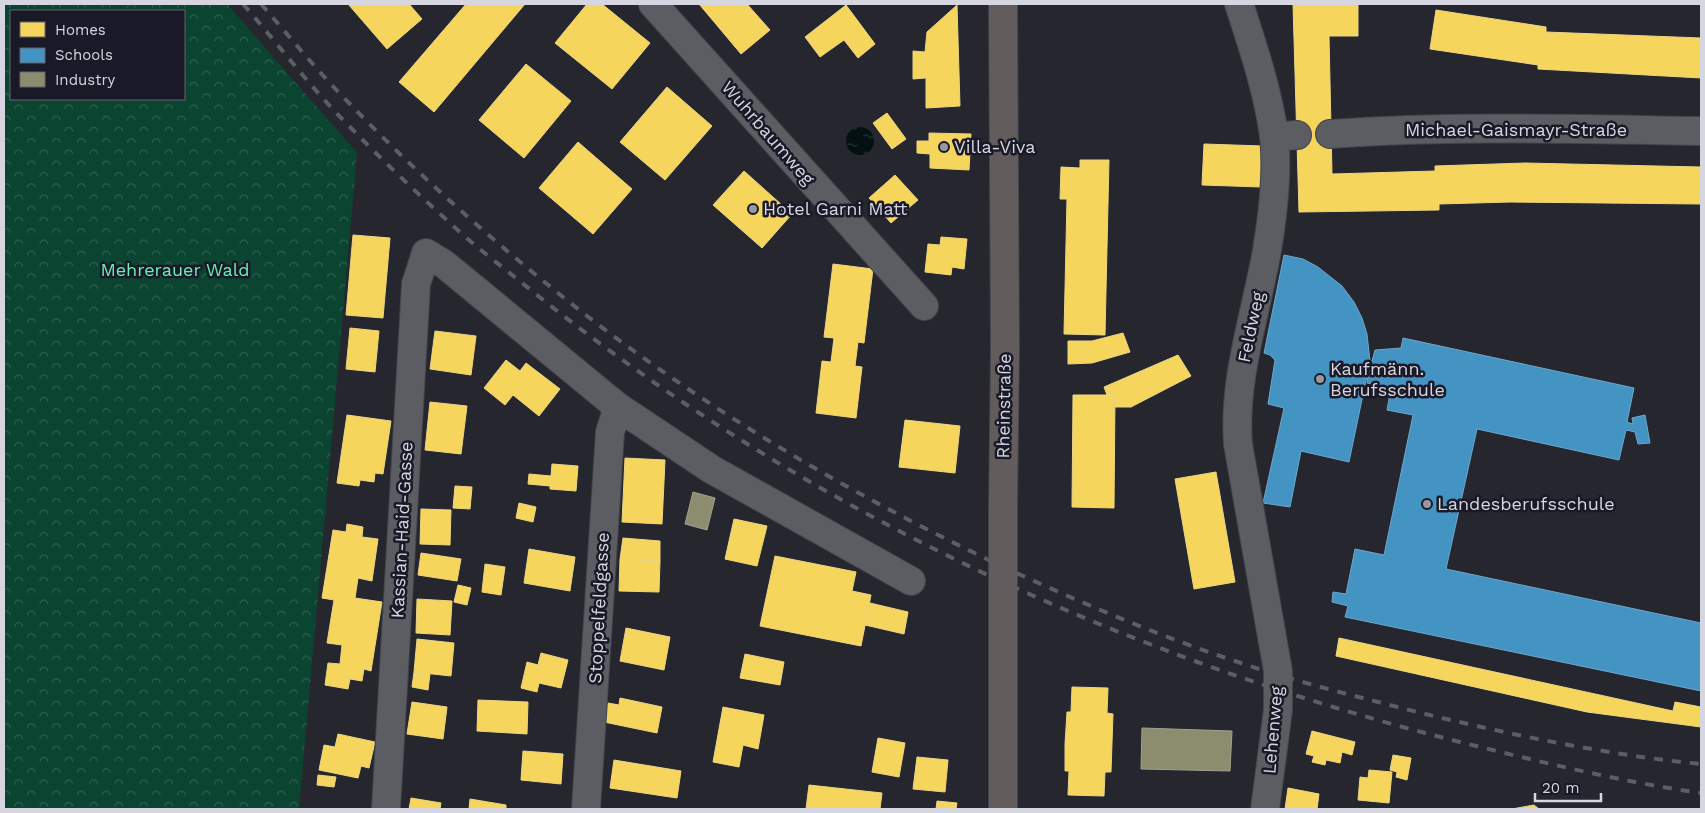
<svg xmlns="http://www.w3.org/2000/svg" width="1705" height="813" font-family="'Work Sans',sans-serif">
<style>
.forest{fill:url(#forest-crowns);fill-rule:evenodd}
.water{fill:url(#water-ripples)}
.homes{fill:#f6d55c;stroke:#ecd584}
.schools{fill:#4393c3;stroke:#6fa7cc}
.industry{fill:#8c8c6e;stroke:#a2a290}
.lines{fill:none;stroke-linecap:round;stroke-linejoin:round}
.minor-casing{stroke:#43434a;stroke-width:30}
.major-casing{stroke:#43434a;stroke-width:30}
.minor{stroke:#5c5c63;stroke-width:28}
.major{stroke:#625d5c;stroke-width:28}
.rail{stroke:#5d5d64;stroke-width:4;stroke-dasharray:9 9;stroke-linecap:butt}
.poi-dot{fill:#9898a2;stroke:#191927;stroke-width:2}
.labels{text-anchor:middle;stroke-width:5;stroke-linejoin:round;paint-order:stroke}
.street-label{font-size:18px;fill:#d6d6e1;stroke:#191927}
.poi-label{font-size:18px;fill:#d6d6e1;stroke:#191927;text-anchor:start}
.park-label{font-size:18px;fill:#67f2b5;stroke:#191927}
</style>
<defs>
<pattern id="forest-crowns" width="20" height="18" patternUnits="userSpaceOnUse" patternTransform="scale(1.25)"><rect width="20" height="18" fill="#0b4531"/><path d="M2 6a3 3 0 1 1 6 0M12 15a3 3 0 1 1 6 0" fill="none" stroke="#2e5f4f"/></pattern>
<pattern id="water-ripples" width="26" height="14" patternUnits="userSpaceOnUse" patternTransform="scale(1.25)"><rect width="26" height="14" fill="#041113"/><path d="M2 4q2-2 4 0t4 0M15 11q2-2 4 0t4 0" fill="none" stroke="#283335"/></pattern>
</defs>
<rect width="100%" height="100%" fill="#26262e"/>
<path class="forest" d="M4 4H227L357 153 299 809H4ZM11 11H184V99H11Z"/>
<path class="water" d="M846 141a14 14 0 1 1 28 0a14 14 0 1 1-28 0Z"/>
<path class="homes" d="M348 4H409L422 19 387 49Z
M466 4H525L434 112 399 82Z
M587 4H602L650 43 612 89 555 43Z
M699 4H747L770 30 741 54Z
M1293 4H1358V36H1329L1332 174 1435 171V166L1525 163 1701 167V204L1510 202 1439 204V210L1299 212Z
M846 5 875 44 858 58 844 40 820 57 805 37Z
M957 5 960 106 926 108V78L913 79V51L925 52 927 32Z
M1436 10 1546 27V32L1701 38V78L1538 69V65L1430 49Z
M526 64 571 101 524 158 479 120Z
M667 87 712 126 665 180 620 142Z
M887 113 906 139 892 149 873 123Z
M929 133 971 134 969 170 930 168V154L917 153V141H929Z
M578 142 632 189 593 234 539 188Z
M1204 144 1263 146 1261 187 1202 185Z
M1080 160H1109L1105 335 1064 334 1067 199H1060L1061 167 1080 168Z
M744 171 792 214 762 248 713 205Z
M895 175 918 200 891 223 869 198Z
M353 235 390 238 383 318 346 315Z
M941 237 967 239 964 269 952 267 951 275 925 272 928 244 940 245Z
M833 264 873 269 864 343 858 342 855 366 862 367 856 418 816 413 822 361 831 362 834 338 824 337Z
M350 328 379 331 375 372 346 369Z
M435 331 476 336 471 375 430 369Z
M1123 333 1130 352 1092 363 1068 364V341H1092Z
M1178 355 1191 376 1131 407H1115V395H1107L1104 387Z
M506 360 520 371 526 363 560 389 539 416 513 395 505 405 484 388Z
M1073 395H1115L1114 508 1072 507Z
M430 402 467 406 461 454 425 450Z
M347 415 391 421 383 474 375 473 374 482 360 480 359 486 337 483Z
M905 420 960 426 955 473 899 467Z
M625 458 665 460 662 524 622 522Z
M552 464 578 466 576 491 550 489V486L528 484 529 474 551 476Z
M1216 472 1235 582 1194 589 1175 479Z
M455 486 472 487 470 509 453 508Z
M519 503 536 507 533 522 516 518Z
M421 509 451 510 450 545 420 544Z
M734 519 767 526 757 566 725 559Z
M347 524 363 527 362 537 378 539 372 581 358 578 355 598 382 602 371 671 364 669 362 681 350 679 348 689 325 685 328 663 340 664 342 645 327 643 334 600 322 598 333 530 346 532Z
M623 538 660 541V561L620 559Z
M529 549 575 557 570 591 524 583Z
M421 553 461 559 457 581 418 575Z
M775 556 856 572 852 591 871 595 861 646 760 626Z
M620 559 660 561 659 592 619 591Z
M485 564 505 567 501 595 482 592Z
M458 585 471 588 467 605 454 602Z
M417 599 452 601 450 635 416 633Z
M870 603 908 612 904 634 865 625Z
M626 628 670 637 664 670 620 661Z
M1339 638 1673 711 1675 702 1701 707V727L1587 712 1336 656Z
M417 639 454 643 451 676 414 672Z
M541 653 568 660 561 688 539 683 537 692 521 688 527 662 538 665Z
M745 654 784 662 780 685 740 678Z
M414 672 430 674 428 690 412 687Z
M1072 687 1108 688 1107 713 1113 714 1111 772H1105L1104 796 1068 795 1069 771H1065V744L1067 712H1071Z
M620 698 662 707 657 733 604 722 608 703 619 705Z
M478 700 528 702 527 734 477 731Z
M412 702 447 707 443 739 407 734Z
M723 707 764 715 758 749 743 745 739 767 713 762Z
M1312 731 1355 742 1352 755 1342 752 1340 763 1326 760 1325 765 1312 762 1314 756 1306 754Z
M338 734 375 742 369 768 361 766 358 778 319 770 324 745 335 747Z
M878 738 905 743 899 777 872 772Z
M523 751 563 754 561 784 521 780Z
M1393 755 1411 758 1407 780 1396 777 1397 772 1390 770Z
M917 757 948 760 945 792 913 789Z
M614 760 681 771 677 798 610 788Z
M1369 770 1392 772 1389 803 1358 800 1360 777 1368 778Z
M318 775 336 777 334 787 317 785Z
M809 785 882 793 880 809H806Z
M1288 788 1319 794 1317 809H1285Z
M411 798 441 803 440 809H409Z
M470 799 506 805V809H469Z
M937 801 957 803 956 809H936Z
M1534 805 1539 809H1512Z"/>
<path class="schools" d="M1284 255 1303 259 1318 267 1342 286 1354 302 1362 318 1367 334 1370 361 1349 462 1301 451 1290 507 1263 503 1284 408 1268 404 1275 360 1270 355 1264 353Z
M1403 338 1634 388 1627 422 1633 424 1632 418 1645 415 1650 443 1638 444 1635 432 1626 430 1619 460 1477 429 1446 569 1701 623V691L1345 617 1348 606 1332 602 1333 592 1346 594 1355 549 1384 555 1413 415 1387 410 1391 388 1367 383 1370 361H1372L1375 350 1401 348Z"/>
<path class="industry" d="M693 492 715 498 707 530 685 524Z
M1142 728 1232 731 1230 771 1141 769Z"/>
<g class="lines">
<g class="minor-casing">
<path id="minor" d="M653 4 924 306
M1239 4C1253 47 1268 91 1274 136 1278 172 1273 214 1267 250 1256 314 1233 378 1238 444L1278 671V710L1265 809
M1330 134C1454 125 1577 129 1701 131
M1274 137 1297 135
M386 809 416 284 426 253 444 264 618 407 711 469 911 581
M586 809 610 432 618 407"/>
</g>
<g class="major-casing">
<path id="major" d="M1003 809V508L1005 348 1003 4"/>
</g>
<use href="#minor" class="minor"/>
<use href="#major" class="major"/>
<path class="rail" d="M243 4C278 44 311 88 349 126 384 162 422 198 460 232 483 253 508 271 532 291 808 513 1125 659 1468 744 1545 763 1623 782 1701 793
M261 4C290 37 318 72 350 104 423 180 504 251 587 316 718 417 861 500 1010 570 1084 604 1159 636 1235 661 1296 682 1359 697 1421 713 1513 735 1607 755 1701 764"/>
</g>
<g class="poi-dot">
<circle cx="944" cy="147" r="5"/>
<circle cx="753" cy="209" r="5"/>
<circle cx="1320" cy="379" r="5"/>
<circle cx="1427" cy="504" r="5"/>
</g>
<g class="labels">
<g class="street-label">
<text x="1516" y="136">Michael-Gaismayr-Straße</text>
<text transform="translate(768 133) rotate(49)" y="6">Wuhrbaumweg</text>
<text transform="translate(1251 327) rotate(-78)" y="6">Feldweg</text>
<text transform="translate(1004 406) rotate(-89)" y="6">Rheinstraße</text>
<text transform="translate(402 530) rotate(-87)" y="6">Kassian-Haid-Gasse</text>
<text transform="translate(599 608) rotate(-87)" y="6">Stoppelfeldgasse</text>
<text transform="translate(1273 730) rotate(-85)" y="6">Lehenweg</text>
</g>
<g class="poi-label">
<text x="954" y="153">Villa-Viva</text>
<text x="763" y="215">Hotel Garni Matt</text>
<text x="1330" y="375">Kaufmänn.<tspan x="1330" dy="21">Berufsschule</tspan></text>
<text x="1437" y="510">Landesberufsschule</text>
</g>
<g class="park-label">
<text x="175" y="276">Mehrerauer Wald</text>
</g>
</g>
<rect width="1705" height="813" fill="none" stroke="#d6d6e1" stroke-width="10"/>
<rect x="10" y="10" width="175" height="90" fill="#191927" stroke="#656571"/>
<rect x="20" y="22" width="25" height="15" fill="#f6d55c" stroke="#656571"/>
<text x="55" y="35" font-size="15" fill="#d6d6e1">Homes</text>
<rect x="20" y="48" width="25" height="15" fill="#4393c3" stroke="#656571"/>
<text x="55" y="60" font-size="15" fill="#d6d6e1">Schools</text>
<rect x="20" y="72" width="25" height="15" fill="#8c8c6e" stroke="#656571"/>
<text x="55" y="85" font-size="15" fill="#d6d6e1">Industry</text>
<path d="M1535 793v8h66v-8" fill="none" stroke="#d6d6e1" stroke-width="2.5"/>
<text x="1542" y="793" font-size="15" fill="#d6d6e1" stroke="#191927" stroke-width="4" paint-order="stroke">20 m</text>
</svg>
